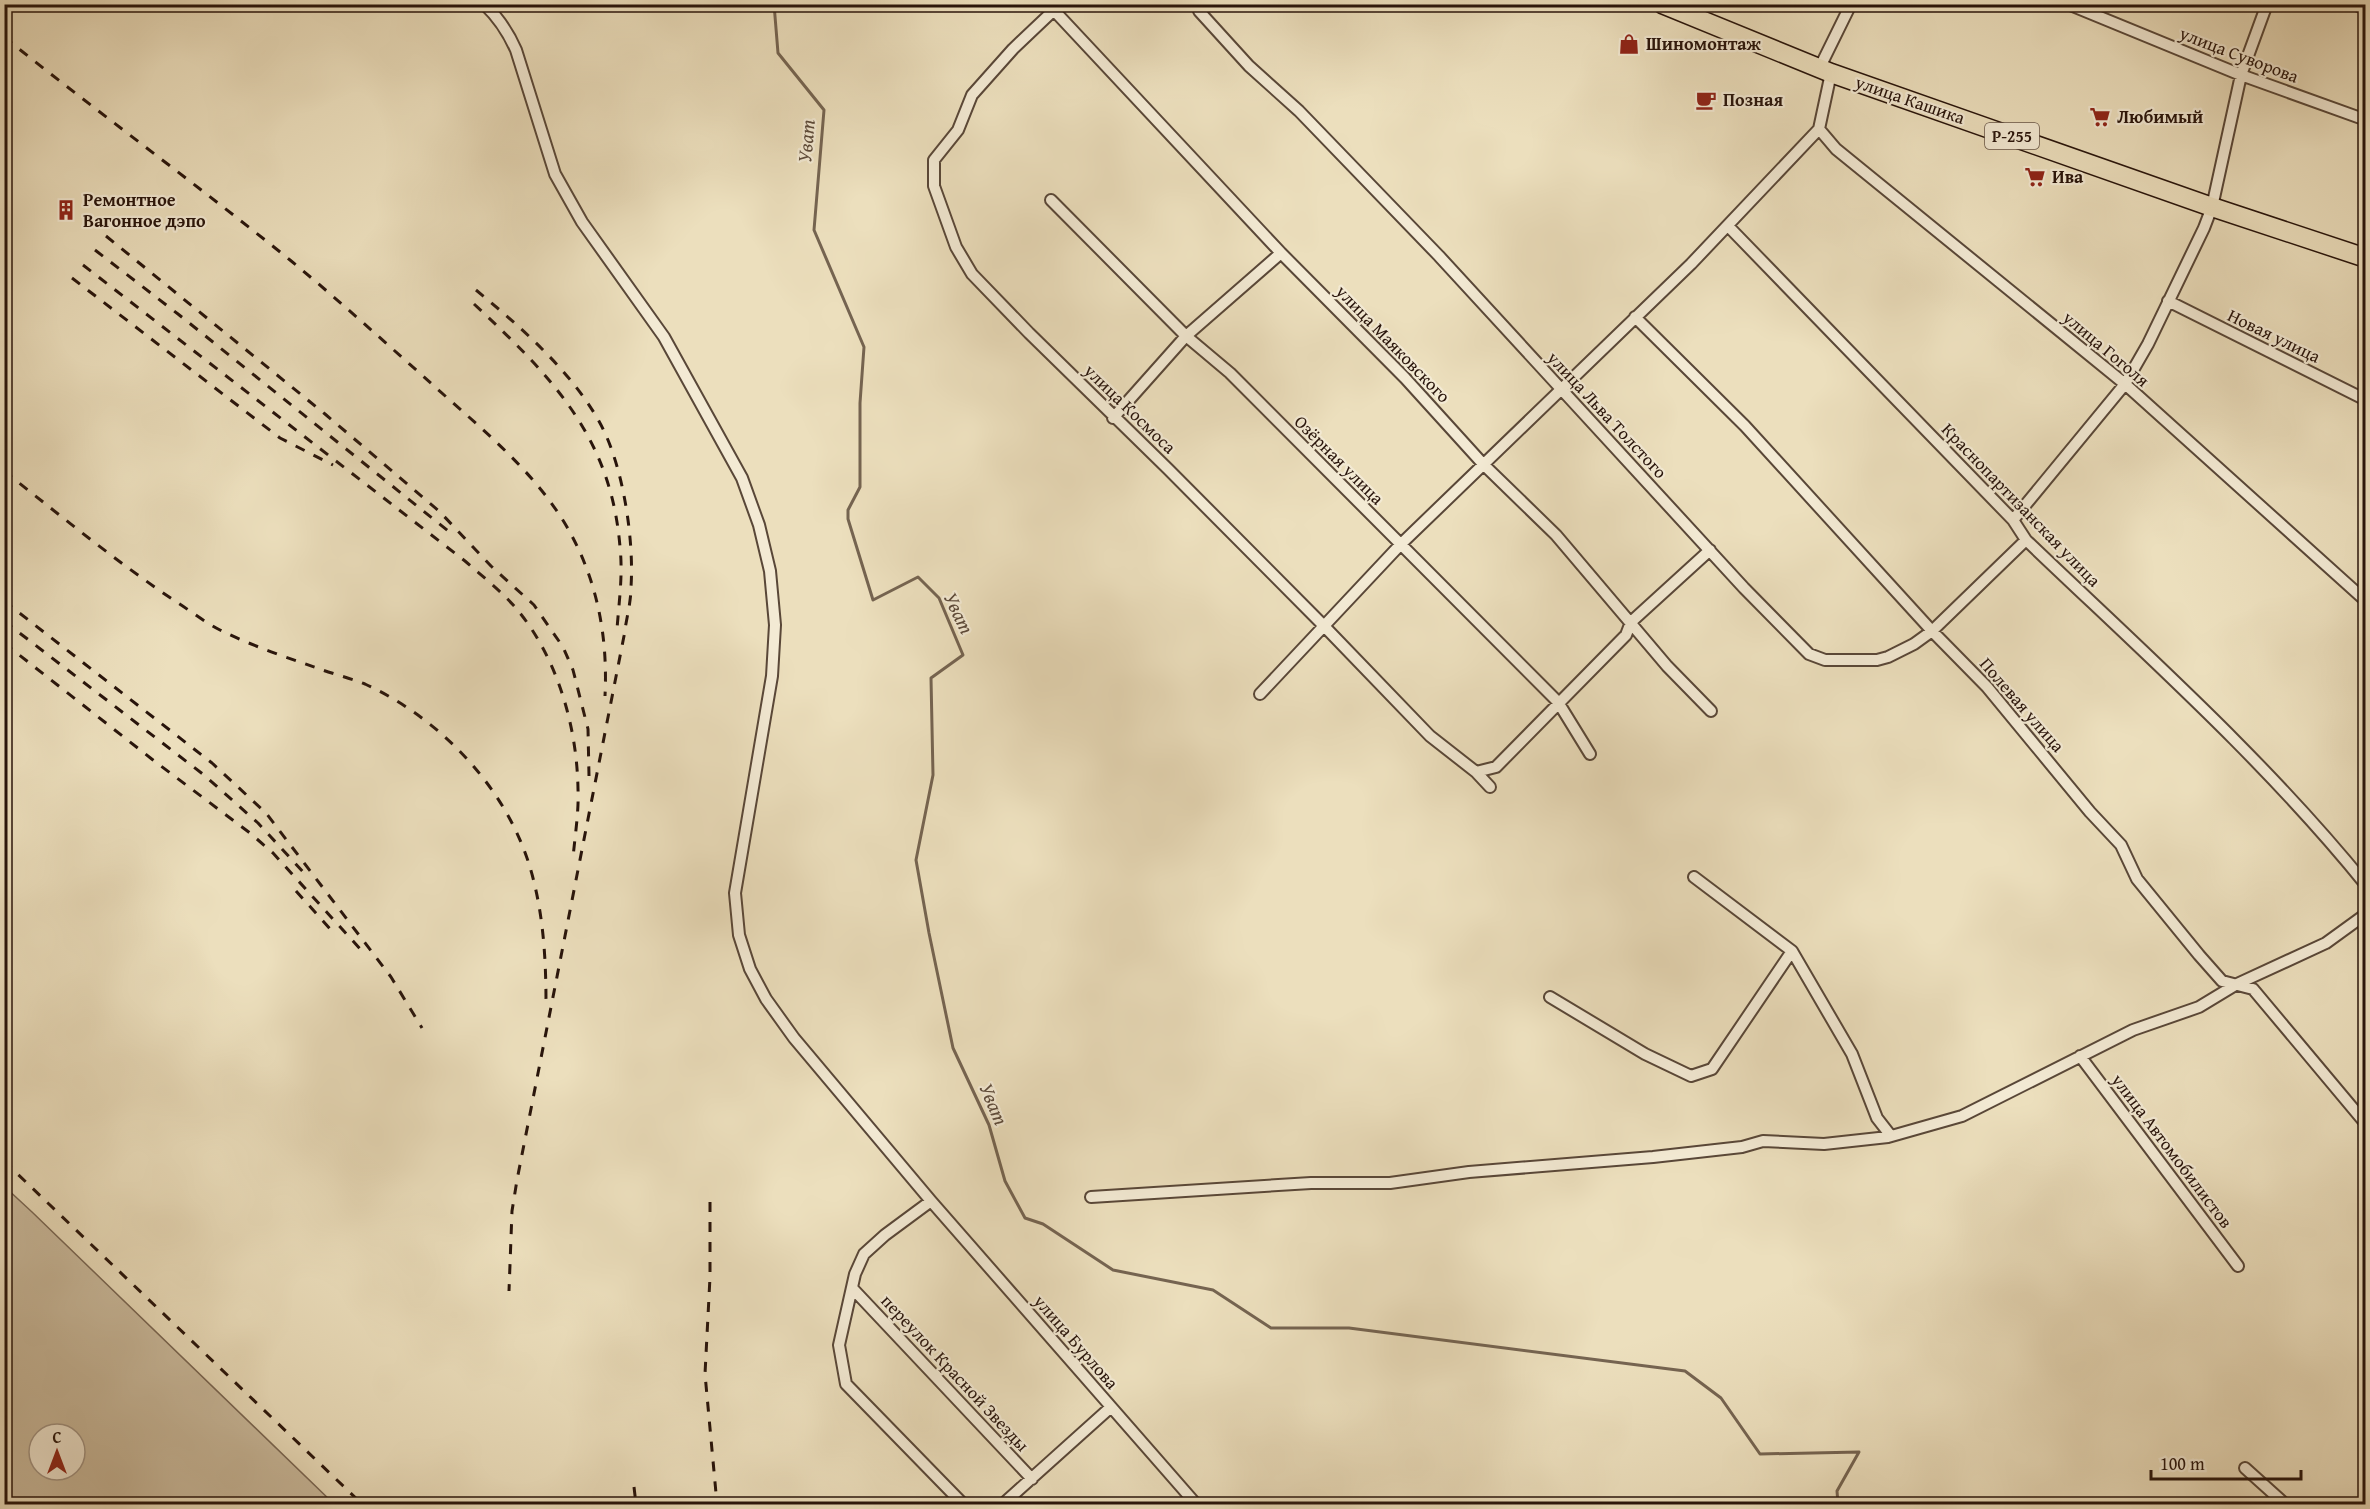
<svg xmlns="http://www.w3.org/2000/svg" width="2370" height="1509" font-family="'Gentium Book Plus',serif">
<style>
.green{fill:#cbbc9f;stroke:#7a6855;stroke-width:1.5;fill-rule:evenodd}
.lines{fill:none;stroke-linecap:round;stroke-linejoin:round}
.stream{stroke:#756451;stroke-width:3}
.minor-casing{stroke:#594738;stroke-width:14}
.trunk-casing{stroke:#28140b;stroke-width:21}
.minor{stroke:#f3ead4;stroke-width:10}
.trunk{stroke:#ecdfbd;stroke-width:18}
.rail{stroke:#28140b;stroke-width:3;stroke-dasharray:10 10;stroke-linecap:butt}
.labels{text-anchor:middle;stroke-width:4.5;stroke-linejoin:round;paint-order:stroke}
.shield{fill:#f3ead4;stroke:#655447;stroke-width:1.5}
.shield-label{font-size:16px;font-weight:bold;fill:#28140b}
.poi-label{font-size:18px;font-weight:bold;fill:#28140b;stroke:#f3ead4;text-anchor:start}
.street-label{font-size:18px;fill:#28140b;stroke:#f3ead4}
.water-label{font-size:20px;font-style:italic;fill:#5c4a3a;stroke:#f3ead4}
</style>
<rect width="100%" height="100%" fill="#ecdfbd"/>
<filter id="stains"><feTurbulence type="fractalNoise" baseFrequency=".00333" numOctaves="4"/><feColorMatrix values="0 0 0 0 .2 0 0 0 0 .09 0 0 0 0 .02 0 0 0 .5 -.17"/></filter>
<radialGradient id="worn" r=".72"><stop offset=".6" stop-color="#630" stop-opacity="0"/><stop offset="1" stop-color="#630" stop-opacity=".3"/></radialGradient>
<path class="green" d="M5 1187 32 1212 334 1504H5ZM39 1434H75V1470H39Z"/>
<g class="lines">
<path class="stream" d="M774 4 778 53 824 110 814 230 864 347 860 403V487L848 510V519L873 600 918 577 939 598 963 655 931 678 933 775 916 860 929 933 953 1048 989 1125 1005 1181 1025 1218 1043 1224 1113 1270 1213 1290 1271 1328H1349L1685 1371 1721 1398 1760 1454 1859 1452 1837 1491 1838 1504"/>
<g class="minor-casing">
<path id="minor" d="M484 4C499 18 508 32 516 50L555 174 582 222 664 337 742 478 759 525 770 571 775 625 772 676 735 893 739 935 750 969 766 999 794 1038 931 1201 1196 1504
M1048 4 1281 253 1405 378 1483 464 1556 535 1667 666 1711 711
M2068 4 2241 75 2366 120
M2354 4 2366 9
M1053 11 1013 49 972 95 958 130 934 160V186L956 247 972 274 1029 333 1168 469 1324 626 1430 736 1476 772 1490 787
M1199 11 1249 66 1299 111 1439 256 1744 588 1809 654 1825 660H1877L1888 657 1914 644 1932 631 2026 540
M1820 67 1851 4
M1819 129 1836 149 2125 384 2366 601
M1051 200 1186 336 1230 373 1558 702 1590 754
M1728 226 2013 520 2026 540C2142 651 2264 759 2366 885
M2168 301 2366 400
M1635 317 1745 426 1932 631 1987 687 2090 812 2121 845 2137 879 2199 955 2222 981 2253 989 2366 1124
M1113 418 1186 336 1281 253
M2013 520 2125 384 2148 344 2204 228 2212 207 2241 75 2267 4
M1260 694 1400 545 1691 264 1819 129 1831 73
M1476 772 1496 767 1626 635 1631 622 1710 550
M1694 877 1792 951 1852 1054 1877 1118 1891 1136
M1550 997 1645 1054 1691 1076 1712 1069 1792 951
M2080 1056 2238 1266
M1091 1197 1311 1183H1390L1469 1172 1653 1157 1742 1147 1763 1141 1824 1144 1888 1137 1962 1116 2133 1030 2199 1007 2237 984 2326 943 2366 914
M931 1201 885 1235 864 1254 855 1274 839 1345 846 1384 963 1504
M853 1289 1032 1479
M2245 1468 2285 1504
M1003 1504 1111 1407"/>
</g>
<g class="trunk-casing">
<path id="trunk" d="M1662 4 1831 73 2212 207 2366 258"/>
</g>
<use href="#minor" class="minor"/>
<use href="#trunk" class="trunk"/>
<path class="rail" d="M4 37C99 113 196 184 290 260 335 297 379 337 423 376 473 422 532 467 567 527 597 579 608 636 605 696
M106 236 325 414 439 511 491 566 534 605 563 647 573 670 588 729 589 776
M95 250 178 314 452 534
M83 265 465 561C482 576 500 590 515 607 557 656 577 726 578 789 579 812 575 835 573 858
M72 278 280 438 333 465
M476 290C522 328 578 377 604 431 624 473 634 541 631 587 631 603 626 620 624 636L517 1180 512 1211 509 1291
M474 304C551 376 611 436 620 547 623 575 619 602 617 629
M4 471C61 516 118 563 178 603 192 612 206 623 220 630 250 645 285 657 317 668 333 674 350 678 365 684 439 718 504 785 529 864 543 909 546 956 546 1003
M4 601 212 763 266 813 391 977 422 1028
M4 621 204 775 258 823 305 874
M4 643 153 760 250 833 273 853 362 951
M296 891 332 931
M4 1161 362 1504
M710 1202V1277L705 1374 717 1504
M634 1487 636 1504"/>
</g>
<defs>
<g id="shop-bare" transform="scale(1.62)"><path d="M-5-2.5h2.3a2.7 3.5 0 0 1 5.4 0H5L5.5 6h-11ZM-1.5-2.5h3a1.5 2.3 0 0 0-3 0Z" fill="#8f2418" stroke="#f3ead4" stroke-width="2.5" paint-order="stroke"/></g>
<g id="cafe-bare" transform="scale(1.62)"><path d="M-5.5-4.5H6V0H3Q3 3.5 0 3.5H-2.5Q-5.5 3.5-5.5 0ZM3-3.2v2h1.7v-2ZM-6 4.5H4V6H-6Z" fill="#8f2418" stroke="#f3ead4" stroke-width="2.5" paint-order="stroke"/></g>
<g id="supermarket-bare" transform="scale(1.62)"><path d="M-6-5.5h2.5l.6 2H6L4.5 2H-2.5L-4.4-4H-6ZM-1.5 3.2a1.3 1.3 0 1 0 .1 0ZM3 3.2a1.3 1.3 0 1 0 .1 0Z" fill="#8f2418" stroke="#f3ead4" stroke-width="2.5" paint-order="stroke"/></g>
<g id="building-bare" transform="scale(1.62)"><path d="M-4-6H4V6H1V3H-1V6H-4ZM-2.5-4.3h1.7v1.8h-1.7ZM.8-4.3h1.7v1.8H.8ZM-2.5-1h1.7V.8h-1.7ZM.8-1h1.7V.8H.8Z" fill="#8f2418" stroke="#f3ead4" stroke-width="2.5" paint-order="stroke"/></g>
</defs>
<g fill-rule="evenodd">
<use href="#shop-bare" x="1629" y="44"/>
<use href="#cafe-bare" x="1706" y="100"/>
<use href="#supermarket-bare" x="2100" y="117"/>
<use href="#supermarket-bare" x="2035" y="177"/>
<use href="#building-bare" x="66" y="210"/>
</g>
<g class="labels">
<rect class="shield" x="1985" y="123" width="54" height="26" rx="4.5"/>
<g class="shield-label">
<text x="2012" y="142">Р-255</text>
</g>
<g class="poi-label">
<text x="1646" y="50">Шиномонтаж</text>
<text x="1723" y="106">Позная</text>
<text x="2117" y="123">Любимый</text>
<text x="2052" y="183">Ива</text>
<text x="83" y="206">Ремонтное<tspan x="83" dy="21">Вагонное дэпо</tspan></text>
</g>
<g class="street-label">
<text transform="translate(2239 55) rotate(21)" y="6">улица Суворова</text>
<text transform="translate(1910 100) rotate(19)" y="6">улица Кашика</text>
<text transform="translate(2274 336) rotate(26)" y="6">Новая улица</text>
<text transform="translate(1393 344) rotate(46)" y="6">улица Маяковского</text>
<text transform="translate(2106 349) rotate(40)" y="6">улица Гоголя</text>
<text transform="translate(1130 409) rotate(44)" y="6">улица Космоса</text>
<text transform="translate(1607 415) rotate(47)" y="6">улица Льва Толстого</text>
<text transform="translate(1339 460) rotate(45)" y="6">Озёрная улица</text>
<text transform="translate(2021 505) rotate(46)" y="6">Краснопартизанская улица</text>
<text transform="translate(2022 705) rotate(49)" y="6">Полевая улица</text>
<text transform="translate(2172 1151) rotate(53)" y="6">улица Автомобилистов</text>
<text transform="translate(1076 1342) rotate(49)" y="6">улица Бурлова</text>
<text transform="translate(955 1373) rotate(47)" y="6">переулок Красной Звезды</text>
</g>
<g class="water-label">
<text transform="translate(806 141) rotate(-85)" y="7">Уват</text>
<text transform="translate(959 613) rotate(64)" y="7">Уват</text>
<text transform="translate(994 1104) rotate(67)" y="7">Уват</text>
</g>
</g>
<rect width="2370" height="1509" fill="none" stroke="#ecdfbd" stroke-width="24"/>
<rect x="6" y="6" width="2358" height="1497" fill="none" stroke="#28140b" stroke-width="3"/>
<rect x="12" y="12" width="2346" height="1485" fill="none" stroke="#28140b" stroke-width="1.5"/>
<g transform="translate(57 1452)"><circle r="28" fill="#f3ead4" stroke="#a29484" stroke-width="1.5"/>
<path d="M0-4.5L10 22L0 15L-10 22Z" fill="#8f2418"/>
<text y="-9" font-size="16" font-weight="bold" text-anchor="middle" fill="#28140b">С</text>
</g>
<path d="M2151 1470v9h150v-9" fill="none" stroke="#28140b" stroke-width="3"/>
<text x="2160" y="1470" font-size="18" fill="#28140b" stroke="#f3ead4" stroke-width="4.5" paint-order="stroke">100 m</text>
<rect width="100%" height="100%" filter="url(#stains)"/>
<rect width="100%" height="100%" fill="url(#worn)"/>
</svg>
